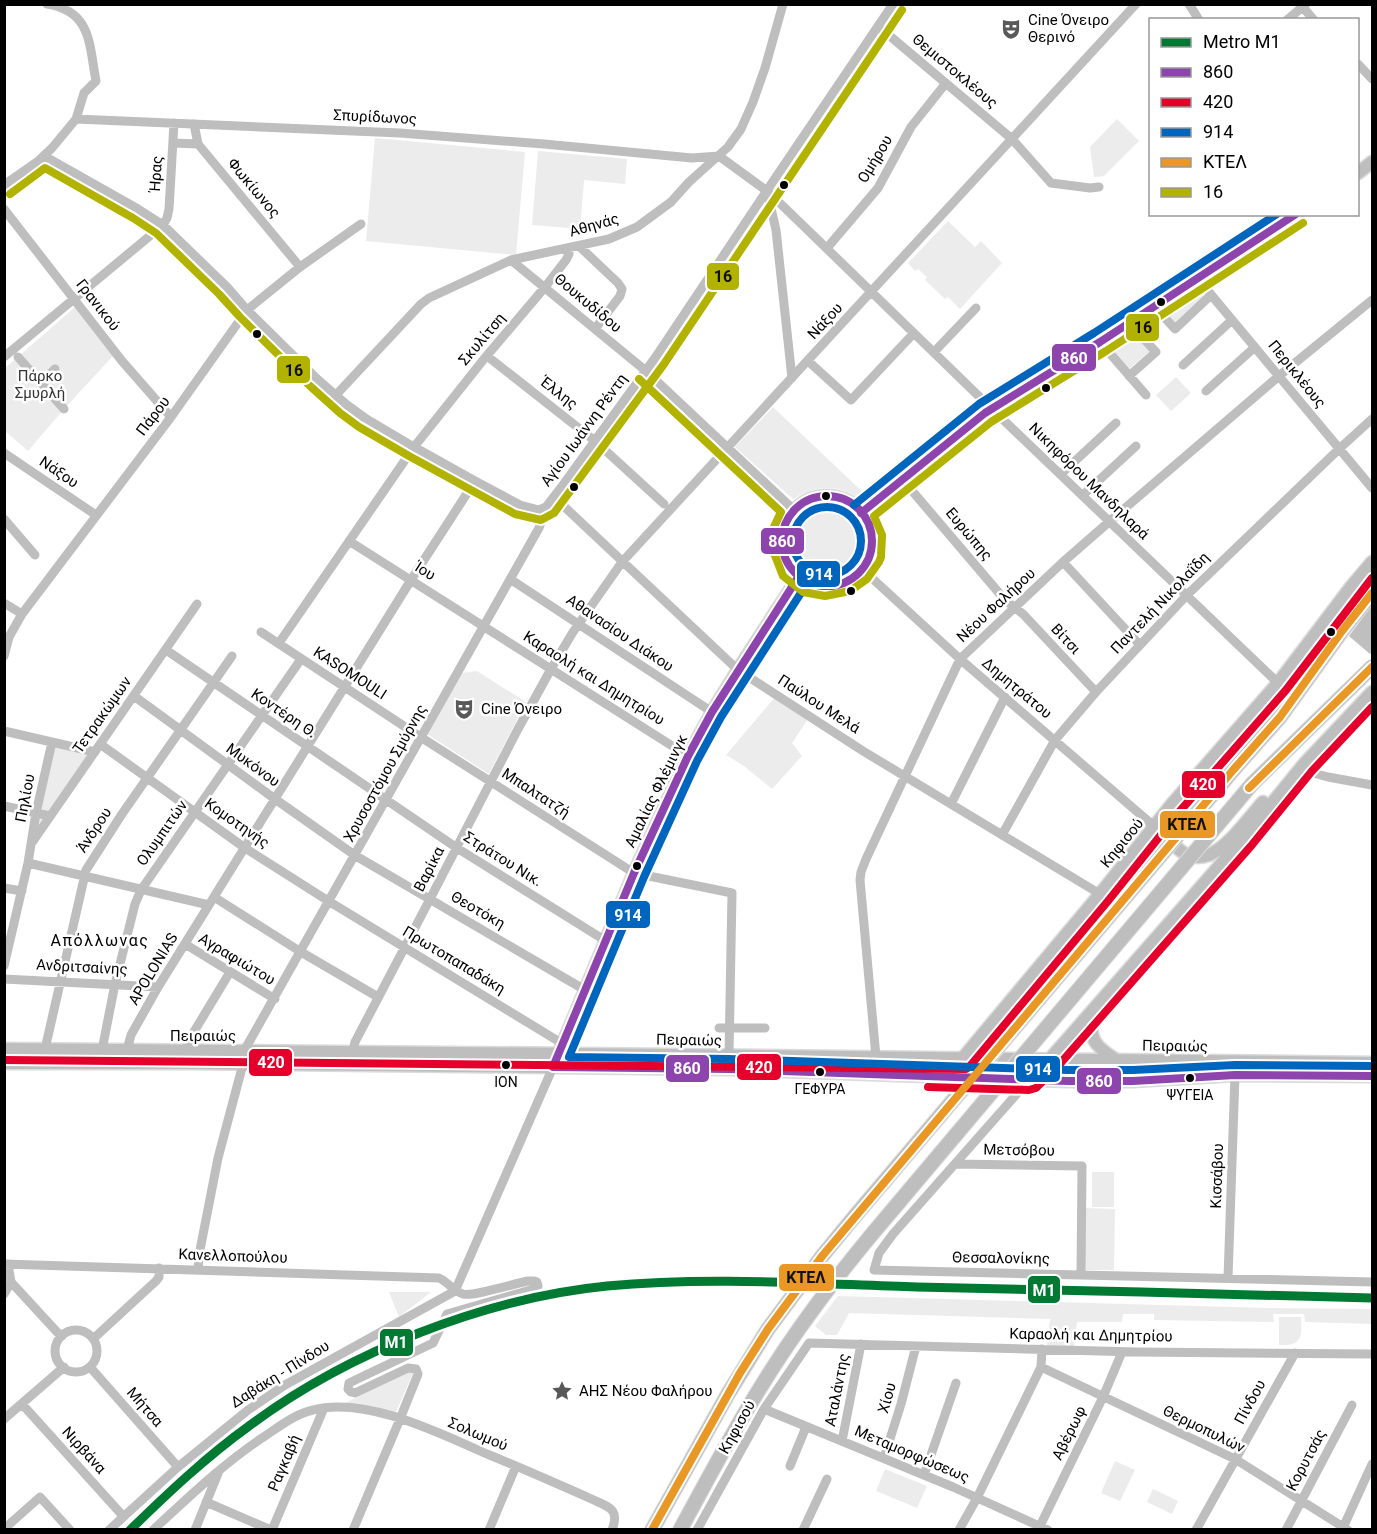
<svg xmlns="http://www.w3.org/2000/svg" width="1377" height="1534" font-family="Roboto,sans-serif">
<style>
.green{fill:#ececec}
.water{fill:#bfbfbf}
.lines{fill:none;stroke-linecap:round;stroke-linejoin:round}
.major-casing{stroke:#dbdbdb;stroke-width:15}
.highway-casing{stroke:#dbdbdb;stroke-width:16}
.minor{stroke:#bebebe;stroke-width:9}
.major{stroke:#bebebe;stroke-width:12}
.highway{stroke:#bebebe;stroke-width:14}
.highway-bridge-casing{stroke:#dbdbdb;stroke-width:16;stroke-linecap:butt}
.highway-bridge{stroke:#bebebe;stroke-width:14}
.bus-1-casing{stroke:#fff;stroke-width:12}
.bus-2-casing{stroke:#fff;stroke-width:12}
.bus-3-casing{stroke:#fff;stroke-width:12}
.bus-4-casing{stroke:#fff;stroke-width:12}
.bus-5-casing{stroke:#fff;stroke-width:12}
.bus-1{stroke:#8e44ad;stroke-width:8}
.bus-2{stroke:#e4002b;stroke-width:8}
.bus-3{stroke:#0065bd;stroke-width:8}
.bus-4{stroke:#e99725;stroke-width:8}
.bus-5{stroke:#b2b200;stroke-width:8}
.metro-1-casing{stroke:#fff;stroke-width:14}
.metro-1{stroke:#007a33;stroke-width:9}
.bus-dot{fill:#000;stroke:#fff;stroke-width:2}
.labels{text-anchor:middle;stroke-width:5;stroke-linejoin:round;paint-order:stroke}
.bus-label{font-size:14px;fill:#000;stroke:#fff}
.poi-label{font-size:15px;fill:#000;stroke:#fff;text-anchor:start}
.street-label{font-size:15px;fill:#000;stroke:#fff}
.park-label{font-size:15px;fill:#333;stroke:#fff}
.neighbourhood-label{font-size:16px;letter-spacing:1.5px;fill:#000;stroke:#fff}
.line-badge{stroke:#fff;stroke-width:2}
.badge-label{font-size:16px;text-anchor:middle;font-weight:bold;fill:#fff}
.pale-badge-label{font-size:16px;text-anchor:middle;font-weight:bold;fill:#111}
</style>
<rect width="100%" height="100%" fill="#fff"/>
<path class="green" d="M1117 119 1139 141 1104 176 1094 177 1090 147Z
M375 138 525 152 516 255 366 241Z
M538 151 627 159 625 184 584 180 580 229 532 225Z
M948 221 975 247 981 241 1002 263 960 309 948 297 945 299 925 280 927 277 918 269 915 271 908 263Z
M1194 286 1204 297 1175 324 1162 310Z
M75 307 113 356 64 409 28 451 5 431 4 369Z
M1130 329 1150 351 1129 369 1105 345Z
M1176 377 1191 393 1171 411 1156 395Z
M773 407 868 497 862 501C840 483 816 485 793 499L735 447Z
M791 541a35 35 0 1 1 70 0a35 35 0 1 1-70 0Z
M477 671 526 702 489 774 427 734 461 673Z
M775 697 808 719 792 743 802 756 772 789 744 766 726 755Z
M55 747 89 754 35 832Z
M1204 1067 1203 1069C1160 1073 1116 1077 1073 1076L1072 1072Z
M1092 1172H1114V1207H1092Z
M1085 1208 1115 1209 1114 1270H1084Z
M389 1292H431L399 1317Z
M838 1296 1270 1308 1372 1309V1324L1305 1322 1304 1314H1273L1274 1322 1154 1320V1314H1123L1122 1322H1077L1074 1346 1047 1345 1050 1319 849 1313 837 1335H826L815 1326Z
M1279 1317H1301C1302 1337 1302 1346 1279 1345Z
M408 1372 413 1373 396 1412H390L343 1404Z
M1115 1461 1135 1470 1120 1501 1101 1493Z
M885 1469 927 1486 917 1508 876 1491Z
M1153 1489 1178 1501 1172 1514 1147 1502Z"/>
<path class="water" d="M1372 605V652L1370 654 1349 636Z"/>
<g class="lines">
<g class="major-casing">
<path id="major" d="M1358 173 1372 162
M782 541a45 45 0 1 1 90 0a45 45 0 1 1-90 0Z
M861 513 985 413 1100 342 1297 214
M1177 807C1173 812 1170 817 1169 824 1166 845 1188 863 1209 855 1229 846 1248 819 1263 802
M1090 1014C1091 1040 1093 1045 1115 1059
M4 1049 580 1054 1372 1063
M962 1059 1100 894 1172 804 1278 683 1350 588 1372 562
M556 1060 634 873 688 756 712 712 738 670 799 576
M4 1063H190L729 1069 1068 1081H1133L1235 1075 1372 1076
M1029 1080 1050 1059 1243 839 1304 764 1372 692"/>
</g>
<g class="highway-casing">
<path id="highway" d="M1234 769 1280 717 1342 631 1372 593
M1252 784 1372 667
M652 1530 728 1394 768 1329 823 1255 855 1216
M680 1530C707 1481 732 1432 762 1385 795 1331 833 1281 873 1233"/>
</g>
<path class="minor" d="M1189 4 1199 20
M1300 4 1314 20
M1287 20 1306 4
M878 26 1012 139 1051 183 1090 188 1099 187
M1358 64 1372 79
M76 119 400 133 544 144 692 158 719 156
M194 124 198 144 300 267
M174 143 198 144
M44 156 138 209 163 225 227 287 247 310 317 379 347 405 365 418 414 447 475 481 520 505 539 510 546 507 563 485 655 358 776 177 893 4
M719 156 767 191 786 209 992 409 1278 683
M4 185 37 162 52 148 76 119 84 93 96 81C89 45 92 11 47 4
M767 191 776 230 792 378
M4 209 122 361 171 417
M579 246 618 283 622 289 620 296 595 329
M827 248 878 188 911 127 946 83
M511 260 646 371 795 511
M1198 279 1372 488
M1155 307 1175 329 1211 295
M1100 342 1146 395
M934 352 976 308
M487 356 595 441 664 504
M4 357 163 225 167 218 169 209 174 123
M18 357 64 409
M808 361 851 400 914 333
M1183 365 1232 320
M1129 376 1156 352 1129 323
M41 383 55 369
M1206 391 1255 347
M335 396 421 304 429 298 511 260 609 239 637 227 671 202 689 182 728 147 741 129 753 102 765 68 783 4
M4 453 96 515
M1061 474 1116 423
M902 479 1005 600 1023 614 1096 692
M1083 495 1136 446
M554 497 738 670 863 751 1100 894
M4 519 35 555
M349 541 688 756
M1063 562 1140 645
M862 569 960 659 1155 827
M510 579 712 712
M4 603 22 614
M261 632 422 738 634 873 732 893 729 1055
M279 643 414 447 484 359 545 287 566 260 569 254V248
M166 650 457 848 606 941
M4 656 9 637 22 614 171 417 247 310 300 267 361 224
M134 696 275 799 356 856 585 990
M4 731 95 752
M100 744 245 848 330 902 563 1044
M1304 764 1317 774 1328 777 1372 785
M951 804 1005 697
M4 806 50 816
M1002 835 1055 740 1096 692 1187 595 1339 449 1372 419
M31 844 197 604
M28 863 209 905
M4 888 22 891
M214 897 301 952 378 997
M185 944 275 999
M4 966 28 863 36 813 52 742
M4 979 158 987
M719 1028H765
M45 1049 86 870 122 814 232 656
M102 1050 115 984 135 904 141 890 301 659
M127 1050 131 1035 158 987 411 580 475 481
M186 1050 189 1040 230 972
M244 1051 539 528 546 507
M353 1052 355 1042 430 899 518 729 551 669 573 632 622 562 1136 4
M876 1057 860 880 861 872 866 859 960 659 1063 562 1110 521 1279 376 1372 300
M1093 1065 1077 1066 1029 1080 893 1234 879 1253 874 1270 1372 1282
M955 1164 1082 1166 1081 1275
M4 1264 439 1278C448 1282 453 1291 463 1294 472 1297 516 1283 528 1281H534L537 1282 538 1286 534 1289 447 1314 433 1343 349 1383 348 1389 351 1392 355 1393 408 1368 416 1369 418 1374 400 1419 353 1530
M198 1270 199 1255 218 1158 243 1064
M1228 1278 1235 1075
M11 1282 57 1332 62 1336
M455 1291 553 1067
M4 1294 11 1282 8 1264
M55 1351a21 21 0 1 1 42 0a21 21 0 1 1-42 0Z
M93 1339 156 1281 159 1277V1268
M90 1367 178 1467
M1041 1367 1235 1459 1348 1530
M22 1404 123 1516
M764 1409 953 1487 1048 1530
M4 1419 64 1367
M842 1441 861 1344
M884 1458 901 1404 916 1346
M790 1466 806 1427
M924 1475 956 1383
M206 1502 271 1530
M1040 1526 1103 1397 1122 1352
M5 1528 40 1497 70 1530
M109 1530 178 1467 248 1410 285 1385 455 1291
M153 1530C190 1496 224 1463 265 1436 280 1426 295 1414 313 1410 366 1396 439 1433 487 1454 524 1469 560 1485 596 1501 612 1508 619 1511 612 1530
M195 1530 219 1471
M272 1530 324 1408
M489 1530 516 1466
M697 1530 764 1409 809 1343 1136 1352 1372 1354
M803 1530 827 1479
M959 1530 977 1498 1041 1367 1042 1349
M1196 1530 1295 1353
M1286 1530 1352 1405
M1342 1530 1372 1464"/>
<use href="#major" class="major"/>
<use href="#highway" class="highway"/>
<g class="highway-bridge-casing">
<path id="highway-bridge" d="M855 1216 1234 769
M873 1233 1252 784"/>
</g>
<use href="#highway-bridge" class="highway-bridge"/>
<g class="bus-1-casing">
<path id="bus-1" d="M782 541a45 45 0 1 1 90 0a45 45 0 1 1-90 0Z
M861 513 985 413 1100 342 1296 214
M799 576 712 712 688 756 634 873 553 1067 729 1069 1068 1081H1133L1235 1075 1372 1076"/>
</g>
<g class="bus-2-casing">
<path id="bus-2" d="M4 1060 966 1069 970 1066 1108 901 1180 811 1286 690 1372 578
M928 1087 1029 1090 1036 1088 1058 1066 1251 846 1312 771 1372 707"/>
</g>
<g class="bus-3-casing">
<path id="bus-3" d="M854 505 979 404 1094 333 1277 214
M793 541a34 34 0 1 1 68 0a34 34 0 1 1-68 0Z
M808 582 721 717 697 761 644 877 569 1057 729 1059 1068 1070H1133L1235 1065 1372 1066"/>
</g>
<g class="bus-4-casing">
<path id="bus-4" d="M1249 788 1372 667
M652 1530 740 1373 768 1329 823 1255 1234 769 1280 717 1342 631 1372 593"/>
</g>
<g class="bus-5-casing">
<path id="bus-5" d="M10 194 45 168 133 218 156 233 219 294 240 317 310 386 340 413 359 427 409 456 515 514 541 520 554 513 664 364 902 10
M639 379 781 512 774 527 773 545 774 553 783 576 803 592 825 596 850 591 867 579 879 562 881 557 882 535 874 516 991 422 1106 351 1303 223"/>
</g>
<use href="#bus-1" class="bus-1"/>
<use href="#bus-2" class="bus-2"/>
<use href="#bus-3" class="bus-3"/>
<use href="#bus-4" class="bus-4"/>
<use href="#bus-5" class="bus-5"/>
<g class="metro-1-casing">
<path id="metro-1" d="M130 1530C168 1493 206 1457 249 1426 348 1352 485 1298 607 1286 709 1276 815 1284 917 1287 1069 1290 1220 1294 1372 1298"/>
</g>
<use href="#metro-1" class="metro-1"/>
</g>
<defs>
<g id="theatre-bare" transform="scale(1.62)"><path d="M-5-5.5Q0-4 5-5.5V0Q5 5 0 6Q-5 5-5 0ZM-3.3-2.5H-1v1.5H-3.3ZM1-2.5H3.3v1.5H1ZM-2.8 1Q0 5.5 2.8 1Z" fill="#595959" stroke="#fff" stroke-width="2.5" paint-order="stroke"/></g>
<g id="sight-bare" transform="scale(1.62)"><path d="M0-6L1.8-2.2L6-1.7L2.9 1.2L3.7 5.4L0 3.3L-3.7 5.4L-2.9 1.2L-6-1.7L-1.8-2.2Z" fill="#595959" stroke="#fff" stroke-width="2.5" paint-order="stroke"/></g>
</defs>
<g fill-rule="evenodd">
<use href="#theatre-bare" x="1011" y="29"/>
<use href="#theatre-bare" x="464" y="709"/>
<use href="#sight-bare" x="562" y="1391"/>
</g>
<g class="bus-dot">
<circle cx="784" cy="185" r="5"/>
<circle cx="1161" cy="302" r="5"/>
<circle cx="257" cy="334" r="5"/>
<circle cx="1046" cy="388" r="5"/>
<circle cx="574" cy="487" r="5"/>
<circle cx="826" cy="496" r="5"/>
<circle cx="851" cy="591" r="5"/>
<circle cx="1331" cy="632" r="5"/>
<circle cx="637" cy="866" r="5"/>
<circle cx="506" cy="1065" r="5"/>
<circle cx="820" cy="1072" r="5"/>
<circle cx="1190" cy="1078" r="5"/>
</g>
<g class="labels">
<g class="bus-label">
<text x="506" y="1087">ΙΟΝ</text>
<text x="820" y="1094">ΓΕΦΥΡΑ</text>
<text x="1190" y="1100">ΨΥΓΕΙΑ</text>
</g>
<g class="poi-label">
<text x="1028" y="25">Cine Όνειρο<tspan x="1028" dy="17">Θερινό</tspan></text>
<text x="481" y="714">Cine Όνειρο</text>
<text x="579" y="1396">ΑΗΣ Νέου Φαλήρου</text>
</g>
<g class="street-label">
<text transform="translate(955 71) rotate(40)" y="5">Θεμιστοκλέους</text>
<text transform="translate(375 117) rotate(3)" y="5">Σπυρίδωνος</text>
<text transform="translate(875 159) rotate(-59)" y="5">Ομήρου</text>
<text transform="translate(156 174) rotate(-86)" y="5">Ήρας</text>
<text transform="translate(254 188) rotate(50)" y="5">Φωκίωνος</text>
<text transform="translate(594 225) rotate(-16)" y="5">Αθηνάς</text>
<text transform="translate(588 303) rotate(40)" y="5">Θουκυδίδου</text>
<text transform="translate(98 305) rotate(52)" y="5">Γρανικού</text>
<text transform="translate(825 321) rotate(-47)" y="5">Νάξου</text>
<text transform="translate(482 339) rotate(-50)" y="5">Σκυλίτση</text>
<text transform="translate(1297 374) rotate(51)" y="5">Περικλέους</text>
<text transform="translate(559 393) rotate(38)" y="5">Έλλης</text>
<text transform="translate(153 416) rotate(-53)" y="5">Πάρου</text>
<text transform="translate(584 430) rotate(-54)" y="5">Αγίου Ιωάννη Ρέντη</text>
<text transform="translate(59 472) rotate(34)" y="5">Νάξου</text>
<text transform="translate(1089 481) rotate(44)" y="5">Νικηφόρου Μανδηλαρά</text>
<text transform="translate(969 534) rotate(50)" y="5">Ευρώπης</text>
<text transform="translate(425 571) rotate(32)" y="5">Ίου</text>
<text transform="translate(1160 603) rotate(-46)" y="5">Παντελή Νικολαΐδη</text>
<text transform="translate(996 605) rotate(-43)" y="5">Νέου Φαλήρου</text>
<text transform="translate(620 633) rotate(34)" y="5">Αθανασίου Διάκου</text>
<text transform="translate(1066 639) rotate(47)" y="5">Βίτσι</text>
<text transform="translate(350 673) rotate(33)" y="5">KASOMOULI</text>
<text transform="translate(594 678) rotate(32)" y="5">Καραολή και Δημητρίου</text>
<text transform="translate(1017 688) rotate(40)" y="5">Δημητράτου</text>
<text transform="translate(819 704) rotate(33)" y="5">Παύλου Μελά</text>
<text transform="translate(284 713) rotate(34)" y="5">Κοντέρη Θ.</text>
<text transform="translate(102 715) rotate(-55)" y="5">Τετρακώμων</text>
<text transform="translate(253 765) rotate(36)" y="5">Μυκόνου</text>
<text transform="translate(385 773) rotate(-61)" y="5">Χρυσοστόμου Σμύρνης</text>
<text transform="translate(656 791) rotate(-64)" y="5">Αμαλίας Φλέμινγκ</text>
<text transform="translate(536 793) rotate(33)" y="5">Μπαλτατζή</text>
<text transform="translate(25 798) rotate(-79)" y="5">Πηλίου</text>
<text transform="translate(237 823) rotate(35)" y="5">Κομοτηνής</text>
<text transform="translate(94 830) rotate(-57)" y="5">Άνδρου</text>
<text transform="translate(162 833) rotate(-55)" y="5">Ολυμπιτών</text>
<text transform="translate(1122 843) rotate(-51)" y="5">Κηφισού</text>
<text transform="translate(503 859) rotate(32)" y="5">Στράτου Νικ.</text>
<text transform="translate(429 869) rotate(-63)" y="5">Βαρίκα</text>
<text transform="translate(478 910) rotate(30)" y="5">Θεοτόκη</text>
<text transform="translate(237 959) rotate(31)" y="5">Αγραφιώτου</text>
<text transform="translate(454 960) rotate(31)" y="5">Πρωτοπαπαδάκη</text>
<text transform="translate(82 967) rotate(3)" y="5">Ανδριτσαίνης</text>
<text transform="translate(153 969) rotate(-59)" y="5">APOLONIAS</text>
<text x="203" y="1041">Πειραιώς</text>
<text transform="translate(689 1040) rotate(1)" y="5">Πειραιώς</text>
<text transform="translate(1175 1046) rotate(1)" y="5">Πειραιώς</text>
<text transform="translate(1019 1150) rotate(1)" y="5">Μετσόβου</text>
<text transform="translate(1217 1176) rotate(-88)" y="5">Κισσάβου</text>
<text transform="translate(233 1256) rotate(2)" y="5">Κανελλοπούλου</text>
<text transform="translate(1001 1258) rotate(1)" y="5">Θεσσαλονίκης</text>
<text transform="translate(1091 1335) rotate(1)" y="5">Καραολή και Δημητρίου</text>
<text transform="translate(280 1374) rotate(-32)" y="5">Δαβάκη - Πίνδου</text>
<text transform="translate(837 1390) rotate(-79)" y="5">Αταλάντης</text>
<text transform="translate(887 1398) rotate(-74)" y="5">Χίου</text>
<text transform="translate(1250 1402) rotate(-61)" y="5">Πίνδου</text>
<text transform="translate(145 1407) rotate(49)" y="5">Μήτσα</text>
<text transform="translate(737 1427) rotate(-61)" y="5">Κηφισού</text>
<text transform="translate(1204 1429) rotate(26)" y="5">Θερμοπυλών</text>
<text transform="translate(1069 1433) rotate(-64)" y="5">Αβέρωφ</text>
<text transform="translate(478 1434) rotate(23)" y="5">Σολωμού</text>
<text transform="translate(84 1450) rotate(48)" y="5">Νιρβάνα</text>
<text transform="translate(912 1454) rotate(23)" y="5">Μεταμορφώσεως</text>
<text transform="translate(1306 1460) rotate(-62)" y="5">Κορυτσάς</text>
<text transform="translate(284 1463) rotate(-67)" y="5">Ραγκαβή</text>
</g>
<g class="park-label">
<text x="40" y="381">Πάρκο<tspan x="40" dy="17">Σµυρλή</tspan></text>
</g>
<g class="neighbourhood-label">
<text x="100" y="946">Απόλλωνας</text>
</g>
</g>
<g class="line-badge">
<rect x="706" y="262" width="34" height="29" rx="6" fill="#b2b200"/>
<rect x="1125" y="313" width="35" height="29" rx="6" fill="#b2b200"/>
<rect x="1051" y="343" width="46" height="29" rx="6" fill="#8e44ad"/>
<rect x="276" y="355" width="35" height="29" rx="6" fill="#b2b200"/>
<rect x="760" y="527" width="45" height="28" rx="6" fill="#8e44ad"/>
<rect x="796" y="560" width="45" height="28" rx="6" fill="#0065bd"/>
<rect x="1181" y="770" width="45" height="29" rx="6" fill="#e4002b"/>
<rect x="1159" y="810" width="57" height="29" rx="6" fill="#e99725"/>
<rect x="605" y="900" width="46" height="29" rx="6" fill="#0065bd"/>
<rect x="248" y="1048" width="45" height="29" rx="6" fill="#e4002b"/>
<rect x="736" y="1053" width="46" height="28" rx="6" fill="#e4002b"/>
<rect x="665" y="1054" width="45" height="29" rx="6" fill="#8e44ad"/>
<rect x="1015" y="1055" width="46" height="28" rx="6" fill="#0065bd"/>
<rect x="1076" y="1067" width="46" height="28" rx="6" fill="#8e44ad"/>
<rect x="778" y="1263" width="57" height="29" rx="6" fill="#e99725"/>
<rect x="1027" y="1275" width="34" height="29" rx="6" fill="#007a33"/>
<rect x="379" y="1328" width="35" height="29" rx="6" fill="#007a33"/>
</g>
<g class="badge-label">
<text x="1074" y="364">860</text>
<text x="782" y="547">860</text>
<text x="819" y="580">914</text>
<text x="1203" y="790">420</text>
<text x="628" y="921">914</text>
<text x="271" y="1068">420</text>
<text x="759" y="1073">420</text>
<text x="687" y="1074">860</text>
<text x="1038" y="1075">914</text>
<text x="1099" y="1087">860</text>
<text x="1044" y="1296">Μ1</text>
<text x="396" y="1348">Μ1</text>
</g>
<g class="pale-badge-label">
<text x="723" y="282">16</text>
<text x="1143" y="333">16</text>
<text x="294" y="376">16</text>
<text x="1187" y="830">ΚΤΕΛ</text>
<text x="806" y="1283">ΚΤΕΛ</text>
</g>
<rect width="1377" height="1534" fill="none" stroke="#000000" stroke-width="12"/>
<rect x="1149" y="18" width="210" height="198" fill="#ffffff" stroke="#999999" stroke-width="1.5"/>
<rect x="1161" y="38" width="30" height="9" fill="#007a33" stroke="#999999" stroke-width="1.5"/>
<text x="1203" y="48" font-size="18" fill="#000000">Metro Μ1</text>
<rect x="1161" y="68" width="30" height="9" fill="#8e44ad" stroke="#999999" stroke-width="1.5"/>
<text x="1203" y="78" font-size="18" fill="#000000">860</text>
<rect x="1161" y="98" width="30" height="9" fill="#e4002b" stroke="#999999" stroke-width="1.5"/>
<text x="1203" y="108" font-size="18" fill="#000000">420</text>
<rect x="1161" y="128" width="30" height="9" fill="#0065bd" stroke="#999999" stroke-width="1.5"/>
<text x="1203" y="138" font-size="18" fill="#000000">914</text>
<rect x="1161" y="158" width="30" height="9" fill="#e99725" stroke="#999999" stroke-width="1.5"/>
<text x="1203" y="168" font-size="18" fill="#000000">ΚΤΕΛ</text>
<rect x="1161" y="188" width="30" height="9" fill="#b2b200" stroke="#999999" stroke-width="1.5"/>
<text x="1203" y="198" font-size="18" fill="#000000">16</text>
</svg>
